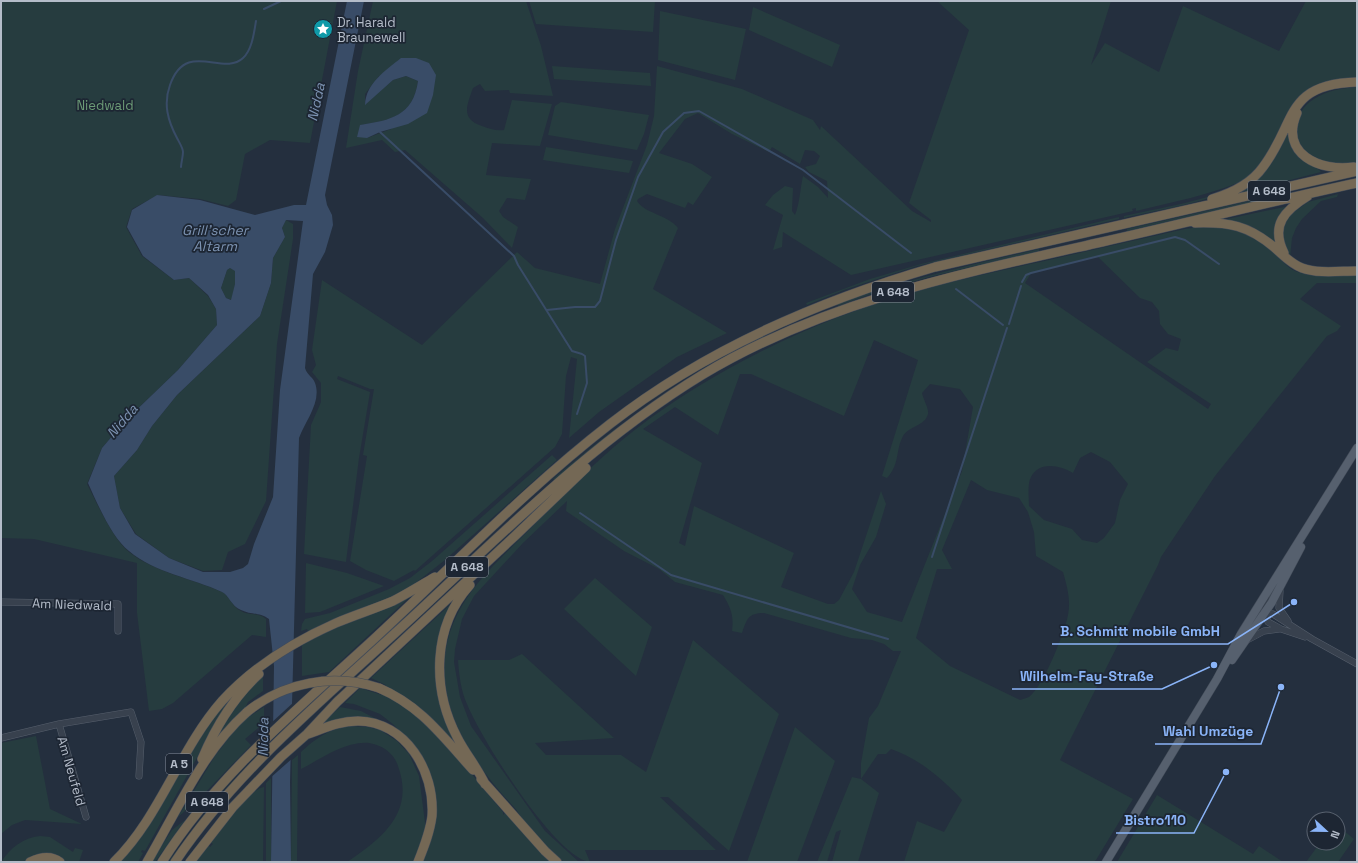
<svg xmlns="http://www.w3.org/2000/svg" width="1358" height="863" font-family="'Space Grotesk',sans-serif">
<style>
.green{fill:#263c3f;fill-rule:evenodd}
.water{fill:#394c67;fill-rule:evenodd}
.pier{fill:#242f3e}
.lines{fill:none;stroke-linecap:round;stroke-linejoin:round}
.stream{stroke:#394c67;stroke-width:2}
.minor-casing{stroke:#565f6c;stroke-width:7}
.major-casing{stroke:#414a57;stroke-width:9}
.highway-casing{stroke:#434c59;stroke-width:10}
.minor{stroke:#38414e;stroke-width:6}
.major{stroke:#56606e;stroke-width:8}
.highway{stroke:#746855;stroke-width:9}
.highway-bridge-casing{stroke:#434c59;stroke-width:10;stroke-linecap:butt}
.highway-bridge{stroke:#746855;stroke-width:9}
.labels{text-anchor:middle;stroke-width:3.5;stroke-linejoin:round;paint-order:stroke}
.shield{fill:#1d2633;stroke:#878f9c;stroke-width:1}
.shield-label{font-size:12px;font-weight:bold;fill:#b4bcc9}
.poi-label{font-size:13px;fill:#b4bcc9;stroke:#1d2633;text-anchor:start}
.park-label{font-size:13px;fill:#6b9a76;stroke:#1d2633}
.street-label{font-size:13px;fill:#b4bcc9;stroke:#1d2633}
.water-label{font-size:14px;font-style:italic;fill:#7c92b1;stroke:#1d2633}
.leader{fill:none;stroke:#8ab4f8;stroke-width:1.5}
.callout-dot{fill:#8ab4f8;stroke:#1d2633;stroke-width:1.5}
.callout-label{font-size:14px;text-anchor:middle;font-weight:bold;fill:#8ab4f8;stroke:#1d2633;stroke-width:3.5;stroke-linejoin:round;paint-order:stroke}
</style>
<rect width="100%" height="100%" fill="#242f3e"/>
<path class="green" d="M1 1H337L310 143 270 140 245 154 236 200 228 206 200 199 158 195 132 209 126 227 142 256 174 280 189 278 208 296 216 309 217 325 178 370 124 422 102 448 87 484C97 503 112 538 129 552 154 572 193 579 222 592 229 595 232 607 241 611 249 616 258 612 266 619V637L252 635 173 703 162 709 149 711 137 613V563L34 539 1 538Z
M373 1H526L541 46 553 96 510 93 509 90 485 91 480 84 473 88C467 105 460 119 482 126 490 129 496 131 504 130L512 100 552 104 540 146 492 143 486 175 531 179 525 200 507 198 499 211 503 217 518 227 512 248 483 218 405 150 395 152 382 140 346 148 358 71ZM436 75 391 129 367 138 361 125C392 120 413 116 418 81L406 76 393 80 365 104V94L379 76Z
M529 1H655L653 32 536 24Z
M937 1H1111L1091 65 1105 43 1159 72 1183 6 1279 51 1306 1H1357V79C1271 82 1296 138 1248 179 1220 202 1160 209 1124 218V216C1154 209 1220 199 1242 181 1210 195 1172 202 1136 211V208L1132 209 1133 211 851 275 783 232 782 247 773 250 783 215 765 205 773 195 785 186 793 188 792 211 795 215C800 202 800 189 803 176L818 187 828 198 827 181 809 172 805 167 816 164 820 156 814 151 805 150 800 164 772 147 769 152 732 134 698 113 685 119 659 153 692 164 712 177 693 205 688 202 685 208 647 194 638 199 637 201C645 214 667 214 678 228L653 289 727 333 677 357 599 412 569 438 577 359 571 357 566 376 562 434 555 447 415 571 414 570 394 581 366 570 350 561 367 456 363 455 374 389H370L338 376 337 379 370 392 359 458 346 562 304 554 311 425 321 402V383L312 372 316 365 312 350 322 280 422 345 517 252 535 268 600 284 615 229 647 145 654 116 657 66 742 89 813 120 820 130 821 126 912 211 931 222V220L909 203 969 30Z
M753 7 840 45 832 67 749 30Z
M660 11 746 29 735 80 658 60Z
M552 66 650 73 651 86 554 79Z
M1357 87V164C1287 179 1265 92 1357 87Z
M561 102 649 115 644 134 637 150 548 135 555 106Z
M1289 125 1290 137 1321 172 1240 193Z
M546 147 633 161 629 173 543 160Z
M1288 192 1287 194 1127 231V229Z
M1338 194 1337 197 1321 201 1302 219 1296 228 1292 238 1290 258 1282 243V226L1287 217 1308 202Z
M1289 206C1279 221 1272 227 1276 246L1227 219Z
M1119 217V219L917 266 844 290 807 305 806 303 870 279 921 264Z
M286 220 293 224V239L277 344 266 501 245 544 228 552 222 570 203 571 169 558 136 534 120 508 114 476 137 450 152 426 177 395 260 316 271 283 273 258 285 237 282 228Z
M1214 225C1237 228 1254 236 1272 251 1280 258 1286 267 1295 271 1314 279 1337 275 1357 274V283H1317L1300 299 1341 326 1337 331 1327 336 1215 476 1161 557 1158 565 1060 760 1133 799 1096 860 1093 862H904L917 821 944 832 962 800C943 779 918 758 891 749L886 754H878L861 779 879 793 858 862H832L841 830 836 832 827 862H817L852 777 861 779V763L869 718 878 706 901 651H893L884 644 872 640 851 638 764 613C748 613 747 619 742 633L732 631C734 616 731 608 723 595L675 582 659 569 624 551 566 511 567 501 523 543 474 596 462 619 455 649 454 662 460 697 471 726 545 831 579 862H564C549 850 535 837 524 821 520 817 518 811 514 807 477 768 439 715 445 657 450 602 492 567 528 531 562 496 597 459 636 429 694 384 767 345 836 318 902 292 970 277 1040 262 1088 251 1136 240 1185 229ZM1097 256 1140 298 1152 302 1159 311 1160 324 1168 334 1181 339 1178 351 1166 348 1147 362 1211 404 1208 409 1025 283 1031 273ZM874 340 918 360 882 476 887 478C900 464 895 452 903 436 909 426 925 426 928 414 929 408 923 399 922 393L930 384 960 389 973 407 962 471 902 622 867 612 852 589 860 565 876 537 886 504 881 491 854 572 839 600 834 604H828L781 587 794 553 694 506 685 546 679 543 702 463 643 429 675 407 718 435 740 374H751L844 416ZM1091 452 1110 462 1128 484 1120 500 1115 523 1104 538 1097 543 1082 540 1072 529 1044 520 1029 506C1029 498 1027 484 1031 477 1039 461 1060 465 1073 473L1080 458ZM971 480 987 490 1019 498 1028 512 1034 532 1036 556 1063 572C1067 586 1071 600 1068 615 1065 632 1043 687 1029 697 1027 698 1023 699 1020 700L950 666 916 638 937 569H952L942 550Z
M1039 249V251L929 277 871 294 838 306V304C903 280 971 265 1039 249Z
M230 268 235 270V284L232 300 226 298 221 288 227 270Z
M764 336 765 338 640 412 583 455 555 480 553 479C619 423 687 375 764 336Z
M552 455 557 460 445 560 413 585 388 599 308 631 307 629 301 631 302 624 305 619 330 613 389 589 410 578 432 561Z
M306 563 347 573 384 586 320 612 305 613Z
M595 578 652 627 636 676 564 609Z
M416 591 329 672 302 676V645L316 636 392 605Z
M455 600 436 663 458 747C437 722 416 700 385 686L386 685 371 678Z
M693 640 779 714 729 851 668 797H660L716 850H585L590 862C556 859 480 737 467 704 461 691 459 675 458 660H509L522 654 614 738 535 743 546 755H621L646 772Z
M263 675V691L248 702 245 708 210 749C223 721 240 695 263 675Z
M360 688 382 695 383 694C431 717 468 771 503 812V815L505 813 550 862H421L435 813 411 743 394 725 380 714 354 704 345 703Z
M226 700 228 702 145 851 142 850 141 852 143 853 138 862H117L188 754Z
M264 707V723L245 739 251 745 200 798 178 817 215 756 235 730 249 715 250 716Z
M340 707 361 711 384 723 321 725Z
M348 726 368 727 380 730 397 741 409 754 419 776 425 823V836L413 862H347C382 838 415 813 398 766 394 753 382 745 369 743 345 741 321 759 301 769V752C316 738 328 730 348 726Z
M795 727 835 761 797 862H747Z
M36 736 50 809 82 824 25 820 12 825 1 834V743Z
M260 752V754L191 833 171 862H168L216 799Z
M298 755 297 862H291L292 760Z
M271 778V862H266V783Z
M264 787 263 862H196L208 845 210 847 213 844 210 842C221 829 249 789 264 787Z
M1157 795 1253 854 1259 846 1283 862H1117Z
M185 820 155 862H151L172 830Z
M1338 826 1354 839 1338 862H1306L1320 843H1338Z
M40 836 50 837 73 852 75 848 83 850 79 862H66L51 853 40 854 27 862H1C11 847 23 838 40 836Z"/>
<path class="water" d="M347 1H364L325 195 327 205 332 215 333 225 325 252 313 274 305 368C307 375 313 377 315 383 322 402 305 421 299 438L290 782 291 862H271L274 666 269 619C259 612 251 615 241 610 231 606 229 595 222 592 192 578 155 573 129 551 112 538 97 503 88 483L102 448 125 421 178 370 217 325 216 309 208 295 189 278 174 280 143 256 127 227 132 210 157 195 200 200 255 215 294 205H306ZM286 220 303 221 280 390 273 497 254 544 248 564 243 568 230 572H203L169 558 135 534 120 508 114 476 137 450 152 426 177 395 260 316 271 283 273 258 285 237 282 228ZM230 268 235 271V284L231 300 226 298 221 288 227 270Z
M401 58H416L429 63 436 75 433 95 427 113 408 124 380 132 367 138 357 137 360 125C391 120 413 116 418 81L406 76 393 80 365 105C366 83 385 71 401 58Z"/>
<path class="pier" d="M295 701 294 757 269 779 270 724Z"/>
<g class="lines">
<path class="stream" d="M264 9 281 1
M380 132 514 256 518 265 572 351 582 354 585 356 587 383 577 414
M181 167C181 163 183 157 183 152 183 148 179 142 177 138 168 121 163 104 170 85 186 39 223 77 243 58 252 50 254 33 256 21
M1022 282 1026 275 1031 273 1175 237 1185 240 1219 264
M956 289 1003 325
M547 310 575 307H595L600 301 616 240 638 177 663 132 684 113 699 111 803 170 911 253
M1009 324 1021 286
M580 513 671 575 888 639
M932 557 1007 328"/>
<g class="minor-casing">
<path id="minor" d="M1280 591 1279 608 1288 621
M1266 596 1265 613 1268 622 1281 629 1305 637
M1 602 118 604V631
M1263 613 1273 614 1312 639 1357 664
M1247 640 1264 631 1279 629
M59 724 86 817
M1 738 59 724 131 712 141 742 139 776"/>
</g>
<g class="major-casing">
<path id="major" d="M1232 660 1272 602 1301 547
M1106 862 1217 679 1241 634 1357 448"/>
</g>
<g class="highway-casing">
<path id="highway" d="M1297 113C1279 154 1320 172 1354 167
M1212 199C1232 193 1251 184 1263 167 1297 122 1284 84 1357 82
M1195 223C1229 222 1248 225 1275 248 1283 255 1291 264 1302 268 1319 274 1339 271 1357 271
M1284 253C1270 225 1285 210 1308 196
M470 585C432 627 432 689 457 737 465 753 477 767 485 784
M379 688C421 706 443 737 473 770
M308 734C325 728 339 721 358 721 406 722 435 771 432 816 430 832 424 847 418 862
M202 759C215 728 234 697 259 674
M481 779 545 851 557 862
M30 862C40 857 51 855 60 862
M114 862C160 817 179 750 222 701 254 666 293 642 336 623 355 615 374 609 393 601 407 594 421 585 435 577
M147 862C177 811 202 752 247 712
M162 862C217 775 299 708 374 639 452 567 526 489 610 424 706 349 818 301 935 267L1357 171
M175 862C237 770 324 699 405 624 499 537 592 442 702 375 825 301 964 273 1102 242 1187 223 1272 201 1357 183
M190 862 233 807 281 757 307 734 337 702 516 535 586 468"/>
</g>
<use href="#minor" class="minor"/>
<use href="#major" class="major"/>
<use href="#highway" class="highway"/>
<g class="highway-bridge-casing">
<path id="highway-bridge" d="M247 712C284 682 333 673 379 688"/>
</g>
<use href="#highway-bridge" class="highway-bridge"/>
</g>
<defs>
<g id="sight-disc" transform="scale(1)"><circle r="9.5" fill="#0f9aa8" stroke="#1d2633"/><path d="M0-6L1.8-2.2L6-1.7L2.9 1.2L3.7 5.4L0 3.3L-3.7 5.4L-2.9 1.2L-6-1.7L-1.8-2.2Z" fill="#fff"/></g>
</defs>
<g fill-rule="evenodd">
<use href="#sight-disc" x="323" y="29"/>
</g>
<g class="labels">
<g class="shield">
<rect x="1248" y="181" width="42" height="20" rx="3"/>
<rect x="872" y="282" width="42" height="20" rx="3"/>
<rect x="446" y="557" width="42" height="20" rx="3"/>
<rect x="166" y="754" width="26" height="20" rx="3"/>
<rect x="186" y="792" width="42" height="20" rx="3"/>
</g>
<g class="shield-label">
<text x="1269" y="195">A 648</text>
<text x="893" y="296">A 648</text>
<text x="467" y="571">A 648</text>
<text x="179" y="768">A 5</text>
<text x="207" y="806">A 648</text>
</g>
<g class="poi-label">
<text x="337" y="27">Dr. Harald<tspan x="337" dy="15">Braunewell</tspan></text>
</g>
<g class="park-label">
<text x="105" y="110">Niedwald</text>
</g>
<g class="street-label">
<text transform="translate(72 604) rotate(2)" y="5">Am Niedwald</text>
<text transform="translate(72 771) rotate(74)" y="5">Am Neufeld</text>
</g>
<g class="water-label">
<text transform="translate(316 102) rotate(-78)" y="5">Nidda</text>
<text x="215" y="235">Grill’scher<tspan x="215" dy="16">Altarm</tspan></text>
<text transform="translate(122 421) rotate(-50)" y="5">Nidda</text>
<text transform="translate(263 737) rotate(-89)" y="5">Nidda</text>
</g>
</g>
<path class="leader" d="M1294 602L1228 644H1052M1214 665L1162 689H1012M1281 687L1261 744H1155M1226 772L1194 833H1116"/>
<g class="callout-dot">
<circle cx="1294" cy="602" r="4"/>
<circle cx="1214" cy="665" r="4"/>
<circle cx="1281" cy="687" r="4"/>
<circle cx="1226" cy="772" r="4"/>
</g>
<g class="callout-label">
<text x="1140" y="636">B. Schmitt mobile GmbH</text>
<text x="1087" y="681">Wilhelm-Fay-Straße</text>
<text x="1208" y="736">Wahl Umzüge</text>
<text x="1155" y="825">Bistro110</text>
</g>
<rect width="1358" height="863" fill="none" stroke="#b4bcc9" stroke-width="4"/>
<g transform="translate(1326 831) rotate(112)"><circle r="19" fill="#1d2633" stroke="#59626f"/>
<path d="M0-3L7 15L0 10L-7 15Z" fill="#8ab4f8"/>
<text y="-6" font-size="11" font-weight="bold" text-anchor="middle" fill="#b4bcc9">N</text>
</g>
</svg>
